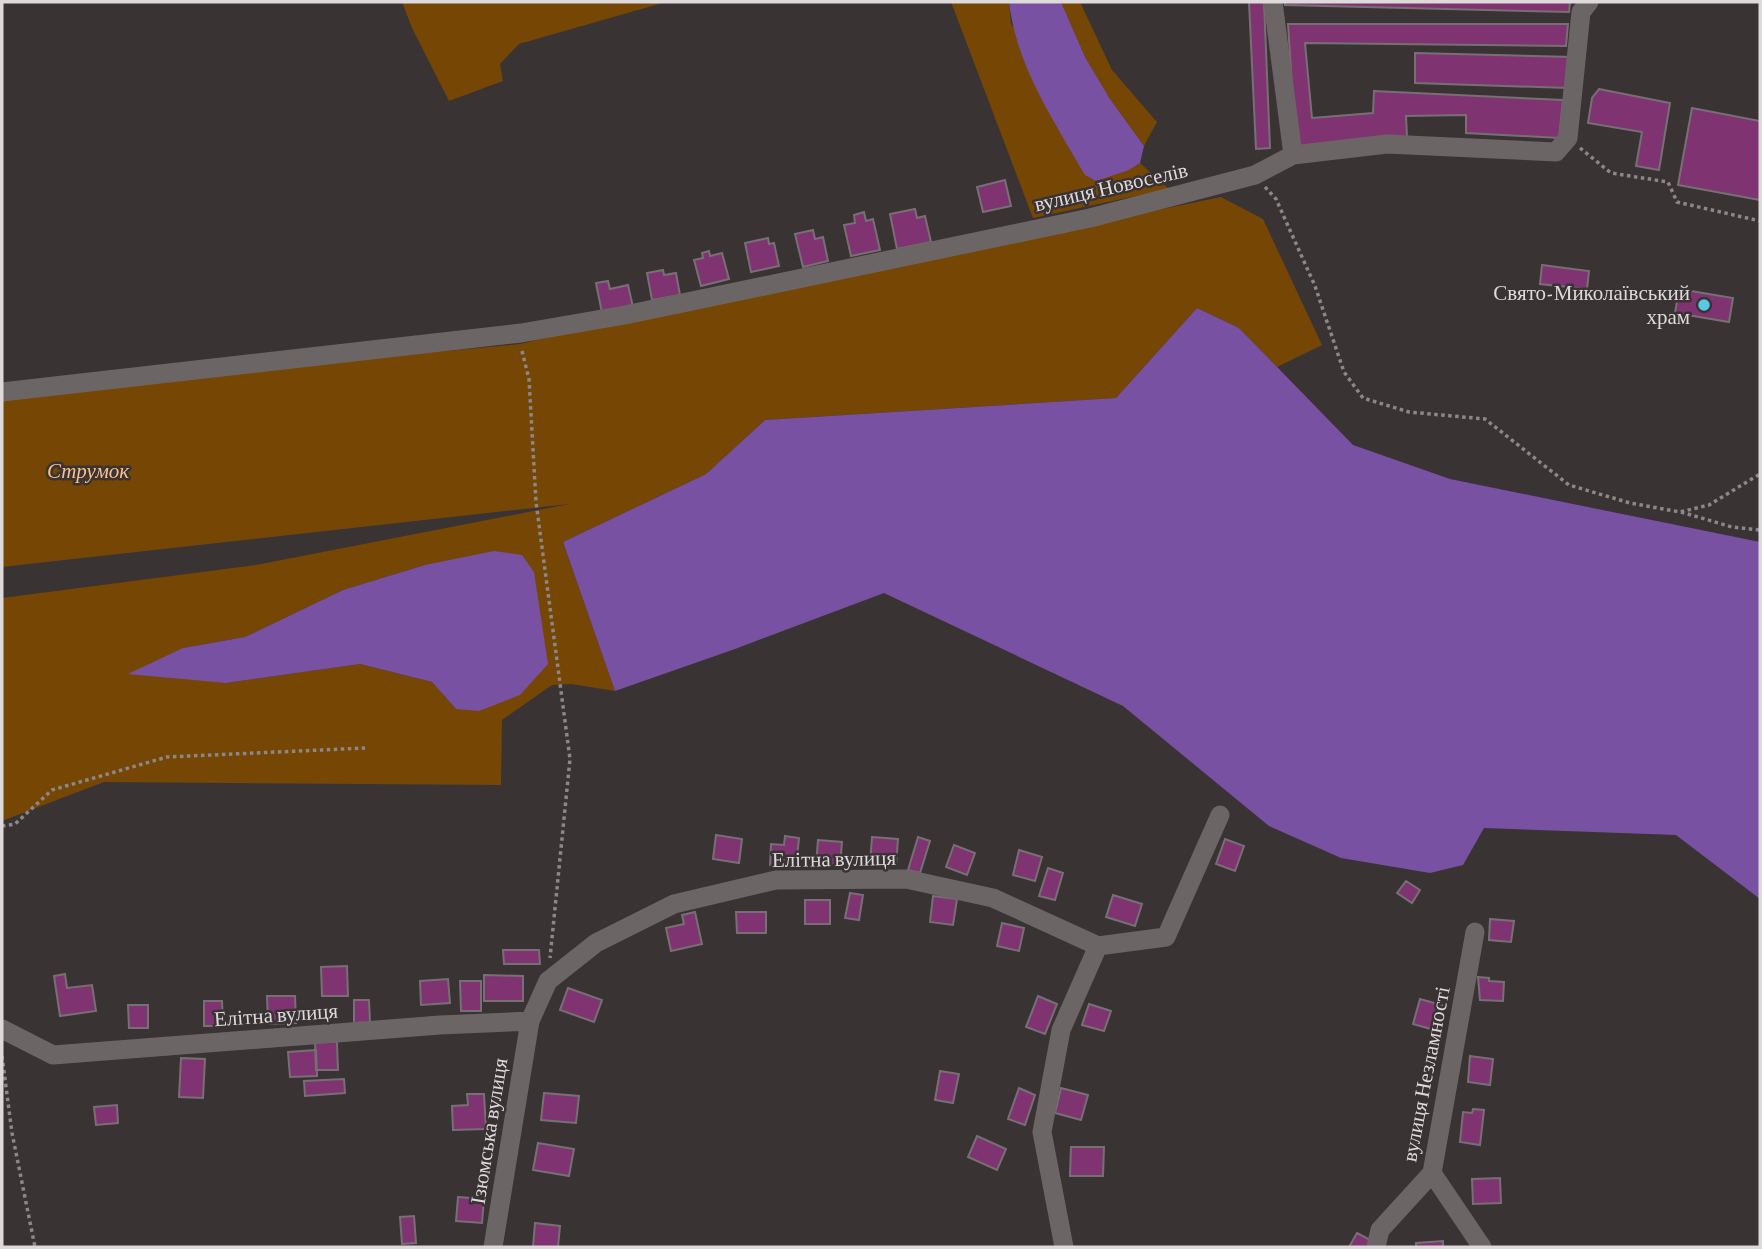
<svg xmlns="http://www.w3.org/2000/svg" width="1762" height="1249" font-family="'Crimson Pro',serif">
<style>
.green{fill:#754604;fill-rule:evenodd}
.water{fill:#7951a2}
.building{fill:#7f3471;stroke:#767074;stroke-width:2}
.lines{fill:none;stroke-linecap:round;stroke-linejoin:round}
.path{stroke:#8c8788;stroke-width:3.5;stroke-dasharray:3.5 3.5;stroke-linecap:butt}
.minor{stroke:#6c6566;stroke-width:19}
.poi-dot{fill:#57c9e2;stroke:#393334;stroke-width:2.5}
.labels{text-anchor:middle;stroke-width:5;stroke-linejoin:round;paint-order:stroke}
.street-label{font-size:21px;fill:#dedadb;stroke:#393334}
.poi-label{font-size:21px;fill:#dedadb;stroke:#393334;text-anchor:end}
.park-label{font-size:21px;font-style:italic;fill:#f9c18a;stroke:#393334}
</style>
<rect width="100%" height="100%" fill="#393334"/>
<path class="green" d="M402 2H666L519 44 500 64 503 81 449 101 412 28Z
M951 2H1009L1011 24 1129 170 1140 163 1169 189 1033 218Z
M1061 2H1080L1112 70 1157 122 1144 146 1110 99 1085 57Z
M1221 197 1263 219 1322 345 1277 367 1239 328 1197 308 1116 398 765 420 706 474 563 542 615 691 571 684 552 685 502 720 501 785 104 782 2 821V598L256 565 569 504 2 567V393L520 344 572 331ZM425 565 456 709 432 682 360 664 226 683 183 648 245 637 343 590Z"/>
<path class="water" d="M1009 2H1061L1085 57 1110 99 1144 146 1140 163 1129 170 1096 181 1085 175C1054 121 1016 65 1009 2Z
M1197 308 1239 328 1353 445 1450 479 1760 542V899L1676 835 1484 828 1463 865 1430 873 1341 858 1269 826 1123 706 884 593 735 649 615 691 563 542 706 474 765 420 1116 398Z
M494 551 522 555 534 572 548 664 520 695 479 711 456 709 432 682 360 664 226 683 128 674 183 648 245 637 343 590 425 565Z"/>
<path class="building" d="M1249 2H1264L1270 148 1256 149Z
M1285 2H1570L1569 12 1285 5Z
M1288 24H1568L1566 46 1305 43 1312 118 1373 113 1374 91 1563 100 1559 138 1466 133V115L1406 116 1407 137 1296 147Z
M1415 53 1572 57 1568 88 1415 83Z
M1599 89 1670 103 1659 170 1636 166 1642 132 1588 123 1592 98Z
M1692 108 1760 121V200L1678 185Z
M1005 180 1011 206 983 212 977 187Z
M915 209 917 218 925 216 931 242 897 249 890 214Z
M864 212 866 221 873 219 880 250 851 256 844 225 855 223 854 215Z
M813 230 815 239 823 237 828 261 803 267 795 234Z
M768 238 769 244 774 243 779 266 751 272 745 243Z
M709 251 710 256 722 253 729 279 701 286 694 260 703 258 702 253Z
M1542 265 1589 271 1587 289 1540 284Z
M663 270 664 275 676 273 680 295 652 300 647 273Z
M608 281 610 289 628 285 633 307 602 313 596 283Z
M1679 289 1733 298 1729 322 1675 313Z
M716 835 742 839 739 863 713 859Z
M785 836 799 838 796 868 770 865 771 844 784 845Z
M872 837 898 839 896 866 870 864Z
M918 837 930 841 920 873 908 870Z
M1225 839 1244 846 1235 871 1216 864Z
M818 840 842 842 840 866 816 864Z
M954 845 975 853 967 875 946 867Z
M1019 850 1042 857 1035 881 1013 875Z
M1048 868 1063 873 1055 900 1039 896Z
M1406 881 1420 890 1412 903 1397 893Z
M850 893 863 895 859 920 845 918Z
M1113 895 1142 904 1135 926 1106 917Z
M933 896 957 899 953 925 930 922Z
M805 900H830V924H805Z
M695 912 702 944 671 951 666 928 684 924 682 915Z
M736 912H766V933H737Z
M1490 919 1514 921 1511 942 1489 940Z
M1002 923 1024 928 1019 951 997 946Z
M503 950H539L540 964H504Z
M347 966 348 996H322L321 967Z
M65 974 67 988 92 985 96 1011 60 1016 54 976Z
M484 975 523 976V1001H484Z
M1478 977 1489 978V981L1504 982 1503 1001 1480 1000Z
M448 979 450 1003 421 1005 420 981Z
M460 981H481V1011H461Z
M568 988 602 1000 594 1022 560 1010Z
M267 996H295L296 1023 268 1024Z
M1038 996 1057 1004 1045 1034 1026 1027Z
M1420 999 1445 1006 1438 1031 1413 1024Z
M354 1000H369L370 1022 354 1023Z
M204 1001H222L223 1026H204Z
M1089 1004 1111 1011 1104 1031 1082 1025Z
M128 1005H148V1028H129Z
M315 1042H337L338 1070H316Z
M316 1050 317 1076 290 1077 288 1052Z
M1470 1056 1493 1059 1490 1085 1468 1082Z
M181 1058 205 1059 203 1098 179 1097Z
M940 1071 959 1074 953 1103 935 1100Z
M344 1079 345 1093 305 1096 304 1081Z
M1019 1088 1035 1095 1025 1125 1008 1119Z
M1061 1088 1088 1095 1081 1120 1055 1113Z
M544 1093 579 1096 576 1123 541 1120Z
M467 1094H484L486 1129 453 1130 452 1106 468 1105Z
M117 1105 118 1123 96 1125 94 1107Z
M1473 1109 1484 1110 1480 1145 1460 1142 1463 1112 1472 1113Z
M977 1136 1006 1149 997 1170 968 1157Z
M538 1143 574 1149 569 1176 533 1170Z
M1071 1147H1104L1103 1176H1070Z
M1500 1178 1501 1203 1473 1204 1472 1179Z
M458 1197 484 1199 482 1223 456 1221Z
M414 1216 416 1243 402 1244 400 1217Z
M535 1223 560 1226 558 1247H533Z
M1357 1233 1374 1242 1371 1247H1349Z
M1443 1241V1247H1416V1243Z"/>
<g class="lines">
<path class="path" d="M1580 148 1611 173 1668 182 1677 202 1760 221
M1265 187 1276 199 1315 286 1344 372 1363 398 1409 412 1485 419 1569 485 1630 503 1680 512 1709 505 1760 474
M522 351 529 379 536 502 570 759 550 958
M1681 512 1732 527 1760 530
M2 826 15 824 52 790 167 757 365 748
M2 1056 12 1133 35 1247"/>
<path class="minor" d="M1273 2 1293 155
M2 392 521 333 625 315 1090 218 1255 175 1293 155 1387 144 1556 152 1568 138 1581 12 1589 2
M2 1029 53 1055 440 1025 530 1021
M1432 1173 1482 1247
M493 1247 530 1021 548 981 596 943 674 904 776 880 906 879 993 898 1098 946 1166 937 1220 815
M1064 1247 1042 1132 1061 1030 1098 946
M1376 1247 1380 1230 1432 1173 1475 932"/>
</g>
<circle class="poi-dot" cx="1704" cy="305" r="7"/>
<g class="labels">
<g class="street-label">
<text transform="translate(1111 187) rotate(-13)" y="7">вулиця Новоселів</text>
<text transform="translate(834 859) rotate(-1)" y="7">Елітна вулиця</text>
<text transform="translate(276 1015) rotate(-4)" y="7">Елітна вулиця</text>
<text transform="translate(1426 1074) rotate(-79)" y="7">вулиця Незламності</text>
<text transform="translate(489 1131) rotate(-81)" y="7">Ізюмська вулиця</text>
</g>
<g class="poi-label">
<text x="1690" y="300">Свято-Миколаївський<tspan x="1690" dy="24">храм</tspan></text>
</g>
<g class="park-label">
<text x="88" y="478">Струмок</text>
</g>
</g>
<rect width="1762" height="1249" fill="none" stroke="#dedadb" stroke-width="7"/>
</svg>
